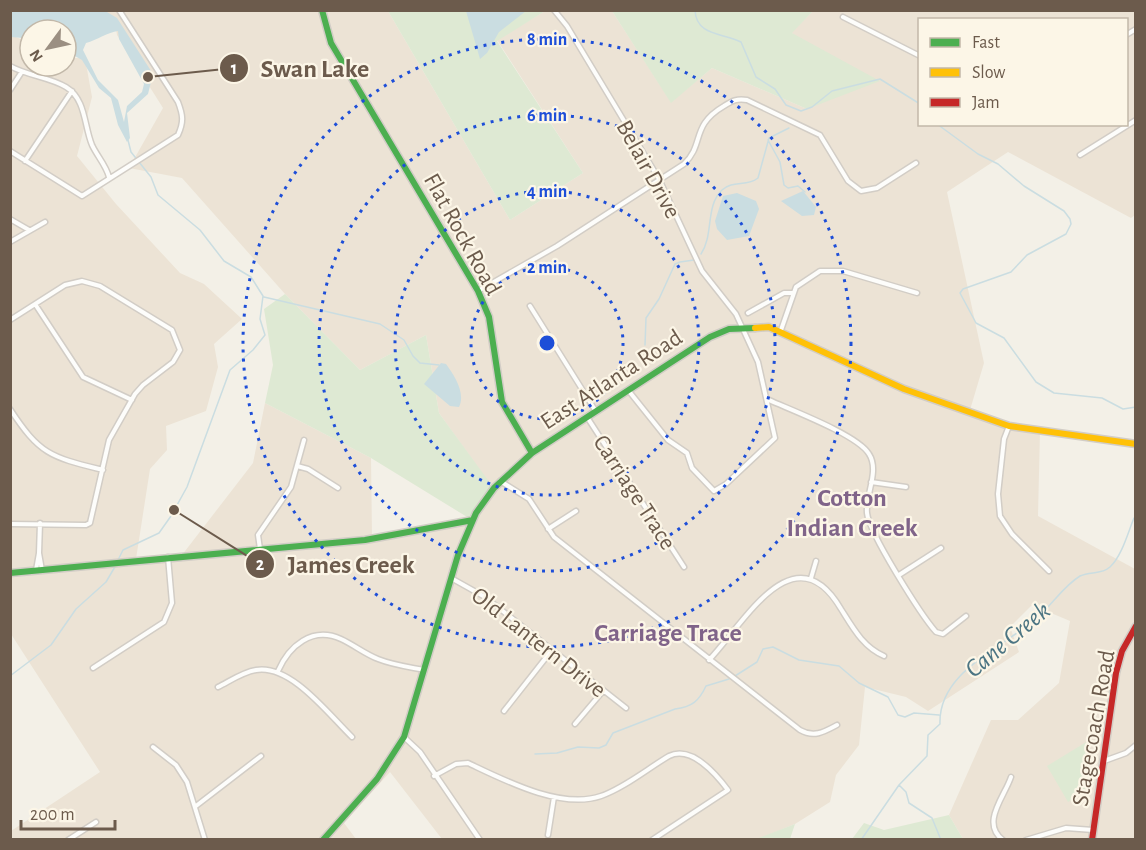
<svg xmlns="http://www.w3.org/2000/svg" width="1146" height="850" font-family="'Alegreya Sans',sans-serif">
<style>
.residential{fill:#ece3d5;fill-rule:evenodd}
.green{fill:#dee9d3}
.water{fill:#cadde1;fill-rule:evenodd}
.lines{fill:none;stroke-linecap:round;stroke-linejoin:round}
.stream{stroke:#cadde1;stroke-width:1.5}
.street-casing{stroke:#d2cdc6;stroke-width:7}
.fast-casing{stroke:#d2cdc6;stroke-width:9}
.slow-casing{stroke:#d2cdc6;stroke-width:9}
.jam-casing{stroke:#d2cdc6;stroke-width:9}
.street{stroke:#fdfdfb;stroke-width:4}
.fast{stroke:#4caf50;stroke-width:6}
.slow{stroke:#ffc107;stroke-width:6}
.jam{stroke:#c62828;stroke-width:6}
.ring{fill:none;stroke:#1d4ed8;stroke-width:3;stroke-dasharray:3 6}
.labels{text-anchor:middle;stroke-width:4.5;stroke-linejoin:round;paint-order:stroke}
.street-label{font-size:24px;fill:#6c5b4c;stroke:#fcf6e7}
.neighbourhood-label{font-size:26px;font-weight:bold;fill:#806489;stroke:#fcf6e7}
.water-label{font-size:26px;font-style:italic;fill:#4c7583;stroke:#fcf6e7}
.centre{fill:#1d4ed8;stroke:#fcf6e7;stroke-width:3}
.ring-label{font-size:18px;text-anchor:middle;font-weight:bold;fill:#1d4ed8;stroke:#fcf6e7;stroke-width:4.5;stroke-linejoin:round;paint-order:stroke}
.leader{fill:none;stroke:#6c5b4c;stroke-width:2}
.callout-dot{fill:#6c5b4c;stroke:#fcf6e7;stroke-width:2}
.mark-label{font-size:18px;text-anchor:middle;font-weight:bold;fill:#fff}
.callout-label{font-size:26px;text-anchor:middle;font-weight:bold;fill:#6c5b4c;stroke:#fcf6e7;stroke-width:4.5;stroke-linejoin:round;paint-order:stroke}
</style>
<rect width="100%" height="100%" fill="#f3f0e7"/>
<path class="residential" d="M95 11H388L510 220 583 173 497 40 545 11H612L671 102 712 68 807 109 792 32 813 11H1135V215L1131 218 1008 152 947 192 984 363 970 410 1001 424 1040 431 1038 516 1135 569V839H963L949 815 991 720H1018L1059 683 1070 621 1032 605 1010 627 1019 652 928 711 906 697 865 687 859 745 836 775 830 802 795 824 756 840 442 839 390 772 344 823 356 839H11V831L100 772 11 634V35L30 43V66H66V58H85L92 97 77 156 116 204 180 273 204 284 242 319 214 344 218 367 206 411 166 426 167 450 150 469 136 559 182 555 253 463 265 403 371 458 372 537 472 520 492 487 439 413 426 335 360 370 285 294 182 178 129 168 163 108 117 35 115 21ZM920 20H1126V124H920Z"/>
<path class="green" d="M388 11H545L497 41 583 173 510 220Z
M612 11H813L792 33 880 81 807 109 712 68 671 103Z
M285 294 360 370 426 335 439 413 493 487 472 520 371 458 265 403 273 365 264 309Z
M1088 741 1085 792 1068 802 1047 766Z
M949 815 963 839H852L864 823 884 830Z
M795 824 790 839H756Z"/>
<path class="water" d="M10 11 107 12 117 18 153 74 148 94 127 113 130 138 127 142 118 125 111 98 99 88 82 60 66 51V30H30V46L23 38 11 37ZM118 31 119 39 144 84 142 92 127 106 124 122 118 100 98 80 83 50 86 43C97 40 108 32 118 31Z
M466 11V10L526 11 499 32 487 53 480 59Z
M803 191 816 207 814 215 802 216 781 201Z
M737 193 756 201 759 209 749 236 727 240 717 229 715 221 723 196Z
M441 363 446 364C454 375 466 393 459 407L450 406 424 384Z"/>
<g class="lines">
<path class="stream" d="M695 10C696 36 723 33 741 42L756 77 775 89 786 105 801 111 812 107 832 91 880 79 920 104
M937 124 978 154 998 164 1024 186 1064 211 1070 219 1071 224 1066 234 1027 255 1011 272 963 289 960 293 976 323 1004 338 1036 382 1054 393 1102 398 1123 409 1136 407
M768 140 780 162 784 185 788 188 798 186 805 192
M701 254C714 235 705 206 722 190 733 180 747 187 758 178L769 138 789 128
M264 297 380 324 404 340 413 356 420 363 439 365
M645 345 646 318 659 299 675 264 680 262 694 260
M1136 486V520
M118 560 123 550 159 533 171 516 187 487 230 370 253 350 265 335 260 319 263 296 251 277 224 261 200 230 158 195 151 177 131 152 128 140
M10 676 51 645 76 609 106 582 116 565
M735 676 757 662 763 649 773 647 799 660 839 666 859 683 888 697 898 715 905 717 914 713 939 715
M535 754 557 753 578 747 599 748 606 745 613 733 675 709C692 707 699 701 706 686L729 679
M899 785 906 792 909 803 932 818 941 840
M861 840 899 785 927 756 928 735 940 724C938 672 1001 649 1034 620 1051 607 1062 587 1080 576 1090 571 1101 575 1110 567 1122 556 1128 532 1134 518"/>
<g class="street-casing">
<path id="street" d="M554 10 567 26 659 179 702 271 736 314 758 362 775 438 726 484 714 491 692 468 687 453 668 440 628 390
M843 17 920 56
M1126 35 1136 29
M10 66C28 76 49 77 66 87 86 99 84 126 92 145 97 156 106 165 109 177
M10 90 21 73
M10 151 82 196 178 135C184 122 183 115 178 102L119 10
M1080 155 1136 120
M25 161 72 91
M10 219 29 230
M10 242 45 222
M478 291 557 246 684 164C705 144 690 126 724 106 732 101 737 98 747 100L820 135 848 181 861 191 877 188 916 163
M35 304 83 377 132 400
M530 306 595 410
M748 313 784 293H794
M10 320 65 285 82 281 100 286 172 330 180 350 173 362 143 385 135 394 109 440 90 523 86 525 10 524
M781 330 796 287 820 271H843L917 293
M769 400C791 410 858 435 869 454 880 471 865 495 867 513 869 533 921 615 936 632L943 634 966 616
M10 409C40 455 51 457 103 470
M587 417 684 567
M1009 426 1004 439 998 494 1000 516 1012 534 1049 571
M297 466 308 469 338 488
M500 481 529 499 554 537 800 730C814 738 824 732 837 725
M871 482 906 487
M548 529 576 511
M260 549 258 535 291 487 304 440
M39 553 40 523
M36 570 39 553 42 570
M899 575 941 548
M451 578 485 597 626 708
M811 578 816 561
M709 660C743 625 794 529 841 609 853 628 863 647 884 656
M93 668 164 622 172 603 168 557
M278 671C289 646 312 626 341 639 354 645 365 654 378 659 393 665 409 667 424 670
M218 687C230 681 243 672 256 670 291 664 329 715 352 737
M504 711 552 650
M575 724 603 691
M404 737 420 752 480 840
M153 747 176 765 187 782 205 840
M1104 761 1126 753 1136 745
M434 776 456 764 468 763C504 780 561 810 601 796 624 788 647 769 669 756 691 745 716 774 728 790L652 840
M196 806 261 756
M548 835 554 797
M68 840 96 822
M1003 840C980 823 1005 796 1011 777
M1026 840 1066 828 1093 830"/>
</g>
<g class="fast-casing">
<path id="fast" d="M322 10 331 43 478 291 489 317 502 402 532 453
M10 573 365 540 473 520
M323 840 377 779 404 737 458 555 476 513 494 488 532 453 710 337 729 329 755 328"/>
</g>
<g class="slow-casing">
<path id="slow" d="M755 328 769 327 904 389 1009 426 1136 444"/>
</g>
<g class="jam-casing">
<path id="jam" d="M1092 840 1116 673 1122 651 1136 626"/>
</g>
<use href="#street" class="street"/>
<use href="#fast" class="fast"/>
<use href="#slow" class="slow"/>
<use href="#jam" class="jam"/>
</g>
<g class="ring">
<circle cx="547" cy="343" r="76"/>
<circle cx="547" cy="343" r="152"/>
<circle cx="547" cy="343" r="228"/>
<circle cx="547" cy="343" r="304"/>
</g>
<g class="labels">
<g class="street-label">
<text transform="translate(649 169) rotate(61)" y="8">Belair Drive</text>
<text transform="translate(463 234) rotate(61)" y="8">Flat Rock Road</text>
<text transform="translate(611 379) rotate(-33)" y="8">East Atlanta Road</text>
<text transform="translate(635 492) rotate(57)" y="8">Carriage Trace</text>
<text transform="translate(539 642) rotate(38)" y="8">Old Lantern Drive</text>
<text transform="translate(1093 728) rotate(-80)" y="8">Stagecoach Road</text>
</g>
<g class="neighbourhood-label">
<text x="852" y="506">Cotton<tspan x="852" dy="30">Indian Creek</tspan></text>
<text x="668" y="641">Carriage Trace</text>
</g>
<g class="water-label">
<text transform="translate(1007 639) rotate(-40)" y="9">Cane Creek</text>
</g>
</g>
<circle cx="547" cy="343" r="9" class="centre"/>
<g class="ring-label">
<text x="547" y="45">8 min</text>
<text x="547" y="121">6 min</text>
<text x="547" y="197">4 min</text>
<text x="547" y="273">2 min</text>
</g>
<path class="leader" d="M148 77L234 68M174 510L260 564"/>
<g class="callout-dot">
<circle cx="148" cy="77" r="6"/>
<circle cx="174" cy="510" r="6"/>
<circle cx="234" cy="68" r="15"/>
<circle cx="260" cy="564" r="15"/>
</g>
<g class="mark-label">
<text x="234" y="74">1</text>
<text x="260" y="570">2</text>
</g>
<g class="callout-label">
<text x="315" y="77">Swan Lake</text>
<text x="351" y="573">James Creek</text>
</g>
<rect width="1146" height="850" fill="none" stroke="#6c5b4c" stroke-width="24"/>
<rect x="918" y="18" width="210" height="108" fill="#fcf6e7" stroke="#c2b8a9" stroke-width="1.5"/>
<rect x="930" y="38" width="30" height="9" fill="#4caf50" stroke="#c2b8a9" stroke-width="1.5"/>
<text x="972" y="48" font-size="18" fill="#6c5b4c">Fast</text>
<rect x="930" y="68" width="30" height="9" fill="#ffc107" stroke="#c2b8a9" stroke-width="1.5"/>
<text x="972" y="78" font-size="18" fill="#6c5b4c">Slow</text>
<rect x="930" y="98" width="30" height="9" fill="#c62828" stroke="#c2b8a9" stroke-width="1.5"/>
<text x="972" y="108" font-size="18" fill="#6c5b4c">Jam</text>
<g transform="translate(48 48) rotate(237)"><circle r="28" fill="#fcf6e7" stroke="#c2b8a9" stroke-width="1.5"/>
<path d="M0-4.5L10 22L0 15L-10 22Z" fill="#9b8f82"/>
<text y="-9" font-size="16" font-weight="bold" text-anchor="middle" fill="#6c5b4c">N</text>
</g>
<path d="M21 820v9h94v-9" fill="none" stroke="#6c5b4c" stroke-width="3"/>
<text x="30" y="820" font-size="18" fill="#6c5b4c" stroke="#fcf6e7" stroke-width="4.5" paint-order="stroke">200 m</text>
</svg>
